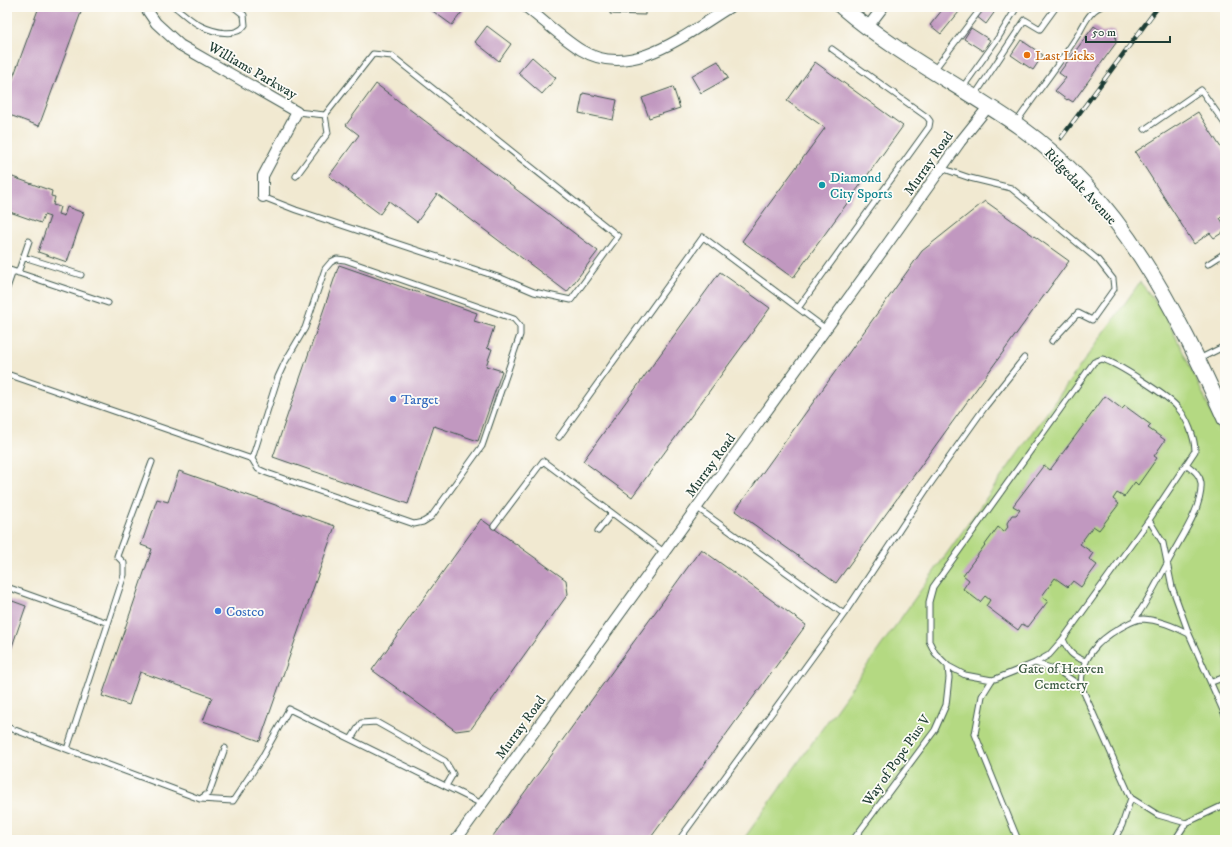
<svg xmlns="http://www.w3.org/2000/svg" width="1232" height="847" font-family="'IM FELL DW Pica',serif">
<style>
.green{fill:#b4d982;stroke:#6a8b5b}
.building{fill:#c198c0}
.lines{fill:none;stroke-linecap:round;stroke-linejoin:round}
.lane-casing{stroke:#3e574c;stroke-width:7}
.street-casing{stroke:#3e574c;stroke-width:12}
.secondary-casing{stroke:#3e574c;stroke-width:17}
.lane{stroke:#fff;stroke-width:5}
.street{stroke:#fff;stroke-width:10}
.secondary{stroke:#fff;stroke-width:15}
.rail-casing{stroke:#1f3d34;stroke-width:4.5}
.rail{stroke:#fdfcf7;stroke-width:3;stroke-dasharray:9;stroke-linecap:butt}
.food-dot{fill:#e8710a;stroke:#fdfcf7;stroke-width:1.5}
.culture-dot{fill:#0f9aa8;stroke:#fdfcf7;stroke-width:1.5}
.shop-dot{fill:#3f7fe0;stroke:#fdfcf7;stroke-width:1.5}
.labels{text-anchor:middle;stroke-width:3.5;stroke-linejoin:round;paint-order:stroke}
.food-label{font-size:14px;fill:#c56008;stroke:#fdfcf7;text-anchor:start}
.street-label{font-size:14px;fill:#1f3d34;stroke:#fdfcf7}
.culture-label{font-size:14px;fill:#0d838f;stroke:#fdfcf7;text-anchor:start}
.shop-label{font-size:14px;fill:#366cbe;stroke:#fdfcf7;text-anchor:start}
.park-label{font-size:14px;fill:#3d5c44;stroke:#fdfcf7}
</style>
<rect width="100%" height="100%" fill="#fdfcf7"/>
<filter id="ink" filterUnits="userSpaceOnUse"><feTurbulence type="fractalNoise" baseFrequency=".025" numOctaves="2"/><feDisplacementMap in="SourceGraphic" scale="8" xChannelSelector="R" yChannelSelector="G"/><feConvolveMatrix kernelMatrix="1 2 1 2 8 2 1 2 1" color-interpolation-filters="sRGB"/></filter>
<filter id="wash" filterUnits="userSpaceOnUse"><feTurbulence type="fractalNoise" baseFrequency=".012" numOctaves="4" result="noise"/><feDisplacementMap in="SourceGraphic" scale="16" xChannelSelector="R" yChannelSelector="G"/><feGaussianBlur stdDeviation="0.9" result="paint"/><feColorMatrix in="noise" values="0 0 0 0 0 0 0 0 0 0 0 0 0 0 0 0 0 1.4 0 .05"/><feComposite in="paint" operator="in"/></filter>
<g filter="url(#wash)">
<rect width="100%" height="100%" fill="#f1e9d1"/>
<path class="green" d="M1140 282 1164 312 1203 394 1225 445V840H743Z"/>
<g id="blocks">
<path class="building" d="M39 7H83L39 126 7 114V94Z
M427 7H464L465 8 452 25Z
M610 7H645V15L610 14Z
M940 7H963L941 34 930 25 943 9Z
M983 7H993L996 10 986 24 976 16Z
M487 26 511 44 499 61 475 42Z
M1094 26 1102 32 1115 30 1116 43 1073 102 1068 99 1067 100 1055 91 1066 78 1059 73Z
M971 28 990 40 983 51 964 39Z
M1021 40 1043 55 1033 70 1011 55Z
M532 57 556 78 542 94 518 73Z
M718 61 728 78 701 93 691 76Z
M815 62 903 126 793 278 742 241 825 128 787 101Z
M376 84 598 251 567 292 437 194 417 222 389 201 380 214 329 176 359 135 346 125Z
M673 87 680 108 649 118 642 98Z
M583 93 617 100 613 120 579 113Z
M1198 112 1225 154V215L1220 218 1225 226V231L1214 238 1210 233 1194 244 1135 152Z
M7 175 52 191 51 196 55 197 53 205 60 207 58 214 64 216 67 207 84 213 67 262 38 252 50 217 44 215 41 223 7 211Z
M985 201 1069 261 836 583 735 511 922 251Z
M339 265 477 313 474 321 494 327 487 348 492 349 486 366 502 371 478 441 434 426 408 504 273 457Z
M720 272 770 308 632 497 583 461Z
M1105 396 1122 409 1125 406 1151 425 1148 428 1165 440 1154 456 1157 458 1138 485 1135 482 1124 497 1117 493 1113 499 1119 504 1099 530 1093 526 1080 544 1093 553 1089 559 1097 565 1081 587 1073 581 1068 587 1055 578 1042 596 1048 601 1028 627 1022 624 1018 630 986 606 990 600 985 596 980 602 963 589 969 580 963 575 998 527 1004 532 1008 527 1007 523 1012 515H1016L1020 510 1013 506 1044 465 1050 470Z
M179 471 335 526 260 741 203 721 212 697 140 672 129 705 102 696 152 549 141 545 157 499 168 502Z
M481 519 566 580 568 594 471 729 456 731 372 670Z
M701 549 806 625 649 840H490Z
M7 599 26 606 7 661Z"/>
</g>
</g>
<g filter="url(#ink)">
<use href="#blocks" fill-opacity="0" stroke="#3e574c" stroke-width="1"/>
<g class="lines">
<g class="lane-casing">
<path id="lane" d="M175 7C183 13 192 22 201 26 213 32 237 38 245 25L244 15 234 7
M934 70 982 7
M963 87 998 38 1017 7
M975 95 1025 20 1040 29 1056 7
M1016 123C1036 93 1060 64 1079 33 1084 24 1090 11 1100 7
M1145 129 1201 90 1225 124
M941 168 970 178 1011 188 1098 260 1113 279 1114 289 1092 320 1078 313 1052 341
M296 176 328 133 325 115
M263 197 296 210 501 278 534 292 571 300 618 236 392 56 373 54 325 115 297 112
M24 257 81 275
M337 259 345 260 514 319 520 326V335L482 446 431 517 423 522 414 524 267 473 258 469 252 459 278 377 285 362 305 328 325 269 331 262Z
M1208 264 1225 253
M7 269 108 303
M18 273 29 241
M7 288 13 271
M799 307 929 127 930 121 927 117 832 49
M1102 359C1115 362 1170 397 1178 408 1187 418 1195 438 1195 451L1149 520 1063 639 1049 655 1035 663 998 678 992 680 965 675 948 666 935 653 929 641V602L933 587 1094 362Z
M1199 359 1225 346
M7 374 252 459
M559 437 703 237 826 329
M1149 520 1163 543 1172 587 1189 634 1225 715
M494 526 543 461 664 552
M598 531 612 513
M7 587 108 623
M844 614 926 490 985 407 1024 358
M1134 620C1148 601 1157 582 1168 562 1179 540 1203 508 1201 483 1200 474 1193 470 1186 464
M1063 639C1068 651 1072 657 1086 661
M1035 663 1057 670 1081 686
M992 680 982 696 975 734 1018 840
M1212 682 1225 677
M7 727 200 799 209 793 225 748
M351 739 361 723 376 722 445 761 453 774 446 786
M67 749 124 575V563L117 556 152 462
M200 799 233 801 261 759 289 709 482 804
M1186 823 1158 815 1131 798 1081 686C1081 658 1097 641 1120 628 1128 624 1134 619 1143 619 1160 620 1174 626 1189 634
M1186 823 1222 806 1225 807
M679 840 844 614 696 507
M853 840 935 730 946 705 949 678 948 666
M1114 840 1122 825 1131 798
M1175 840 1186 823"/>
</g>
<g class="street-casing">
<path id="street" d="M145 7 156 23 180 45 297 112 263 176V197
M526 7C544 21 562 38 581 50 632 81 687 33 730 7
M867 28 883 7
M456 840 886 246 960 142 988 107"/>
</g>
<g class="secondary-casing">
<path id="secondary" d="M842 7C897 54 961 86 1020 127 1121 199 1176 309 1225 419"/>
</g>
<use href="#lane" class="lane"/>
<use href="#street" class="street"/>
<use href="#secondary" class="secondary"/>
<g class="rail-casing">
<path id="rail" d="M1061 138 1158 7"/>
</g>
<use href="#rail" class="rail"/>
</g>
</g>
<circle class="food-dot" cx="1027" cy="55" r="4"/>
<circle class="culture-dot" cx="822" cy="185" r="4"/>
<g class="shop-dot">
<circle cx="393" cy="399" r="4"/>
<circle cx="218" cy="611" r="4"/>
</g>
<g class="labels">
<g class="food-label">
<text x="1035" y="60">Last Licks</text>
</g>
<g class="street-label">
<text transform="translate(253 70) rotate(30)" y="5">Williams Parkway</text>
<text transform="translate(928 163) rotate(-55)" y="5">Murray Road</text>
<text transform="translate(1081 186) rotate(47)" y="5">Ridgedale Avenue</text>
<text transform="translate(710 465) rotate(-54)" y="5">Murray Road</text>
<text transform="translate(520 727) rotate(-54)" y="5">Murray Road</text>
<text transform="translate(896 760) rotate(-55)" y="5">Way of Pope Pius V</text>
</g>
<g class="culture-label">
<text x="830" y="182">Diamond<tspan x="830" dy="16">City Sports</tspan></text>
</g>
<g class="shop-label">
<text x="401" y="404">Target</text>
<text x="226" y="616">Costco</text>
</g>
<g class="park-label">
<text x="1061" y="673">Gate of Heaven<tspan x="1061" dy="16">Cemetery</tspan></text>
</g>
</g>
<rect width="1232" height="847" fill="none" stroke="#fdfcf7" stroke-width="24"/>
<path d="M1086 36v6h84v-6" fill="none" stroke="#1f3d34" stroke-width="2"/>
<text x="1092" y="36" font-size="12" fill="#1f3d34" stroke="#fdfcf7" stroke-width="3" paint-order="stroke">50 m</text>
</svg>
